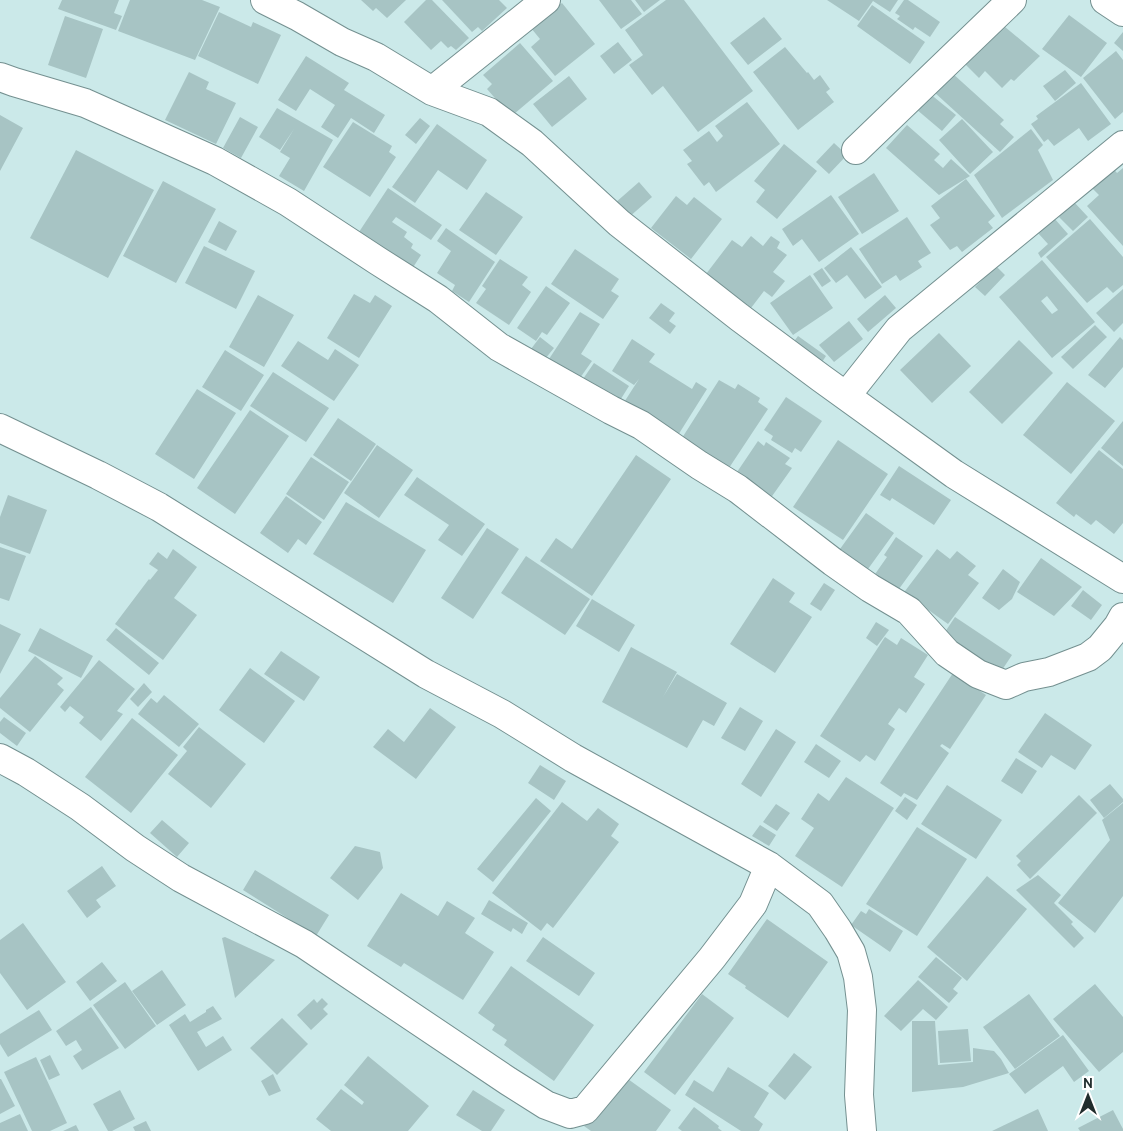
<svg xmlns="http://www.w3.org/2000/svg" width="1123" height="1131" font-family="Cabin,sans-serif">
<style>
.building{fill:#a7c4c4;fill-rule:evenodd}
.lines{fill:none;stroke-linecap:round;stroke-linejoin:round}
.street-casing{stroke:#749090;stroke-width:30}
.street{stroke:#fff;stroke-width:28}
</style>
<rect width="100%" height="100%" fill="#cbe9e9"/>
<path class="building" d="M62 0H119L114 13 122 16 116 30 58 9Z
M130 0H202L220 7 195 60 118 31Z
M361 0H406L387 18 376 8 373 11Z
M426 0H432L469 38 456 50 451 46 448 48 441 41 431 50 404 22Z
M442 0H499L507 8 482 31 478 27 472 32Z
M599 0H631L642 14 621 29Z
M635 0H660L644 12Z
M666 0H684L753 91 698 132 663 86 652 95 629 65 643 55 625 30Z
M827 0H898L890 12 873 1 859 21Z
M904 0H908L940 22 930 37 915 27 913 30 897 19 900 16 895 13Z
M562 3 595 44 555 76 531 47 540 39 531 28Z
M872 5 925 42 910 64 857 26Z
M219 12 251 27 253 22 281 35 258 84 198 56Z
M1069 15 1107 43 1081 77 1042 49Z
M65 16 103 29 86 78 48 65Z
M764 17 782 39 748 65 730 43Z
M999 22 1040 56 1014 81 1011 79 1002 88 985 71 979 78 960 59Z
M1123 32V51L1114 43Z
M618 42 632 60 614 74 600 56Z
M520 43 553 81 514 114 510 109 507 112 487 89 492 84 483 75Z
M785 47 807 73 808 72 814 80 820 75 830 89 826 92 834 102 798 130 753 72Z
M1116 51 1123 60V112L1115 119 1083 78Z
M306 56 349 83 344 90 385 115 374 133 351 118 338 138 321 127 335 105 310 89 296 111 278 100Z
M1065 70 1076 83 1055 101 1043 86Z
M189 72 209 82 206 89 236 103 216 144 165 120Z
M952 73 1004 120 1000 124 1014 137 1000 152 934 92Z
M569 76 587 99 552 127 533 104Z
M1081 83 1111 124 1088 141 1079 128 1054 146 1048 139 1044 142 1031 124 1038 119 1036 116Z
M929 93 956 115 942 131 916 109Z
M747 102 780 144 716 192 709 182 704 186 687 164 692 161 683 150 709 131 717 142 723 136 715 126Z
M277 108 333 140 304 191 279 176 290 158 280 152 294 129 280 150 259 137Z
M0 115 23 128 0 171Z
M240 117 258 127 241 158 223 148Z
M420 118 430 126 416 144 405 135Z
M962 119 993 152 970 174 939 140Z
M353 122 392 146 389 152 396 157 370 197 323 167Z
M437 124 487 160 467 190 438 170 415 203 392 187Z
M907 125 940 154 934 160 943 168 951 159 970 176 939 195 886 148Z
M1031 129 1043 145 1038 150 1053 180 1002 218 974 175Z
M834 143 847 155 829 174 816 162Z
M784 144 817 171 777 219 756 202 765 190 754 181Z
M76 150 154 190 108 278 30 238Z
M1110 165 1117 173 1123 168V246L1087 206 1099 195 1088 184Z
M874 173 899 211 862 234 838 197Z
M966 179 995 216 988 222 993 228 962 252 957 246 950 250 930 225 940 218 931 206Z
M163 181 216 209 176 283 123 256Z
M639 182 652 197 628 218 615 203Z
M388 188 442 225 431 240 396 217 392 222 407 232 404 237 413 244 411 248 421 255 412 269 359 232Z
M486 192 523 217 496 255 459 230Z
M831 195 859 234 819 262 802 239 793 246 782 229Z
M676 196 687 205 694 197 722 219 691 259 651 228Z
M1074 202 1088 217 1073 231 1059 217Z
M907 217 931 253 918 261 922 267 900 281 896 275 882 284 859 249Z
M1054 218 1068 234 1041 258 1038 253 1048 244 1038 233Z
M1090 219 1123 257V285L1113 293 1107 287 1087 303 1046 257Z
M219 221 237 231 226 251 208 242Z
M446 228 495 262 469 302 452 291 455 285 437 273 451 251 437 241Z
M751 236 763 246 771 236 780 242 777 248 787 255 773 272 785 281 772 297 764 291 751 308 706 274 732 240 742 247Z
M204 246 255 271 236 309 185 283Z
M851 247 882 287 865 299 847 275 836 283 824 268Z
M575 249 619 279 611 291 619 296 603 319 551 284Z
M500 259 528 277 522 285 531 292 509 325 476 303 486 289 482 286Z
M1042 260 1095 322 1052 358 999 297ZM1047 296 1058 310 1052 314 1041 301Z
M996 266 1005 275 985 296 975 287Z
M822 268 831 281 822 287 813 274Z
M810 275 833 308 793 335 770 303Z
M546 286 570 303 547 335 542 332 536 341 517 328Z
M1123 289V323L1114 332 1096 313Z
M354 294 370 303 375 295 392 306 359 358 327 338Z
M258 295 294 315 264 367 229 347Z
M885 295 896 308 868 332 857 319Z
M661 303 675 313 669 321 676 326 670 334 649 318Z
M580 312 600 324 581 354 592 361 580 378 549 359Z
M849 321 863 339 834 362 819 345Z
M1095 325 1107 337 1073 369 1061 357Z
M939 333 971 366 932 403 900 370Z
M798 336 826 356 818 368 789 348Z
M540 337 554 348 545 359 531 349Z
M1120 337 1123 340V367L1105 388 1088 375Z
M632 339 655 354 649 362 692 389 696 382 707 389 675 440 621 407 639 379 634 385 612 371Z
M1019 340 1053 373 1002 424 969 392Z
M298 341 328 360 335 349 359 365 334 401 281 366Z
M225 350 264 375 241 411 202 387Z
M594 363 629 386 619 402 583 379Z
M273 372 329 408 306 442 250 406Z
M719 380 735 389 738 384 760 398 758 402 768 409 729 468 682 438Z
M1067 382 1115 421 1071 474 1023 435Z
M197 389 236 413 194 479 155 454Z
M786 397 822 421 801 452 795 448 792 453 771 440 773 436 764 430Z
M250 410 289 436 235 514 197 488Z
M338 418 376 444 351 481 313 455Z
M1123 421V466L1101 448Z
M838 440 888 474 843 540 793 507Z
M758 441 764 446 766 442 790 458 785 464 792 468 770 499 735 475Z
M377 445 413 470 379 518 344 493Z
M1099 450 1123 469V523L1114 534 1096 520 1091 525 1076 514 1074 517 1056 503Z
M636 455 671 479 592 596 540 561 556 538 572 549Z
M311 457 349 482 324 520 286 494Z
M899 466 951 500 934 525 892 498 890 501 880 495Z
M417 477 485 524 462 556 438 540 449 525 404 495Z
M8 495 47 510 30 554 0 543V517Z
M286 496 322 522 306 545 298 539 288 553 260 533Z
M346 502 426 550 393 603 313 554Z
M866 513 894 533 868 569 840 549Z
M487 528 519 549 473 619 441 598Z
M896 537 923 556 896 593 873 577 887 557 884 555Z
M0 547 26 556 9 601 0 598Z
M173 549 197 567 174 598 197 615 163 660 115 624 149 579 150 580 158 570 149 564 158 552 167 559Z
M937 549 950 559 957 551 976 566 968 575 979 583 948 624 927 609 925 612 902 595Z
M526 556 590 599 565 635 501 593Z
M1041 558 1082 587 1054 616 1017 592Z
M1003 569 1020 582 1012 599 999 610 982 598Z
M773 578 795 593 789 602 812 617 775 673 730 644Z
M824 583 835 590 821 611 810 604Z
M1083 590 1102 605 1091 620 1071 606Z
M592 599 635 625 619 652 576 626Z
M955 617 1012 655 1000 673 943 635Z
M876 622 889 630 877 646 866 638Z
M0 624 21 634 0 674Z
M40 628 93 656 81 678 28 651Z
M116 628 159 663 149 675 106 640Z
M885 637 897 645 901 638 928 655 914 677 925 684 906 713 899 708 888 724 895 729 875 761 866 755 860 762 820 736Z
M631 647 677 672 663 697 677 674 727 703 714 726 703 720 687 748 602 702Z
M281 651 320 677 304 701 264 674Z
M35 656 63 678 57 684 64 690 30 732 0 708V698Z
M99 660 135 689 117 711 123 714 101 741 79 723 84 717 70 706 65 712 60 707Z
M250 668 295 701 264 743 219 710Z
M953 673 986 695 950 749 942 744 940 746 949 753 917 800 904 793 901 797 880 783Z
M144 683 152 692 138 707 130 699Z
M164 695 199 724 179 747 138 714 151 698 157 703Z
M740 707 763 721 745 751 721 738Z
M430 708 456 727 416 779 373 747 388 729 404 742Z
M1045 713 1092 745 1075 770 1051 755 1042 768 1018 752Z
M4 717 26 733 17 746 0 733V722Z
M132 718 178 755 131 813 85 777Z
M199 727 246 764 211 808 168 774 187 751 183 747Z
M776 729 796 742 761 797 741 784Z
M816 744 841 761 829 778 804 762Z
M1016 758 1037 771 1022 794 1001 781Z
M540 765 566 781 554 800 528 783Z
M846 777 894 808 842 887 795 856 814 828 801 819 818 793 829 801Z
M1110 784 1123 799V802L1104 818 1090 800Z
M947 785 1002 820 976 859 921 824Z
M1079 795 1097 813 1030 879 1017 865 1021 861 1016 856Z
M905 797 917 805 907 820 895 811Z
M536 798 551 811 493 882 477 869Z
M562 802 587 821 598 808 619 824 611 836 619 842 553 928 547 923 541 931 492 893Z
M1123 803V896L1095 933 1058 903 1110 840 1102 820Z
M776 804 790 813 777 831 763 822Z
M162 820 189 843 177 857 150 833Z
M760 825 776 835 769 846 752 836Z
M917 827 967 859 917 936 866 904Z
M355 846 380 852 383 868 358 900 330 878Z
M102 866 116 886 96 900 101 907 87 918 67 891Z
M255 870 329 915 316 936 243 890Z
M1038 875 1061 895 1054 903 1073 922 1071 924 1084 938 1074 948 1016 890Z
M987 876 1027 909 967 981 927 947Z
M401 893 438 916 447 901 475 918 465 933 494 952 463 1000 404 963 401 967 367 946Z
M489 900 528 923 522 934 513 928 511 932 481 914Z
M869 909 903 931 890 952 851 925 861 911 866 914Z
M767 919 828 962 788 1018 745 988 746 986 728 974Z
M23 923 66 982 27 1010 0 973V940Z
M225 937 275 960 235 998 222 938Z
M543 937 595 973 579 996 526 961Z
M936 957 962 978 953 989 958 993 949 1003 918 977Z
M102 962 117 981 90 1001 76 982Z
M511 966 594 1025 554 1081 504 1045 507 1040 492 1030 495 1025 478 1013Z
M162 970 186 1005 157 1025 132 991Z
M918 980 948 1007 936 1020 923 1009 901 1031 884 1016Z
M125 982 156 1026 125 1049 93 1005Z
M1095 984 1123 1017V1052L1099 1072 1053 1019Z
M702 994 734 1018 675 1095 644 1072Z
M1029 994 1060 1036 1015 1069 983 1027Z
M322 998 328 1004 323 1009 328 1014 311 1030 297 1015 314 999 317 1003Z
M213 1006 222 1019 197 1032 206 1047 223 1036 232 1050 198 1071 169 1025 185 1014 190 1022 206 1012V1010Z
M91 1007 119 1048 82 1070 73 1056 82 1050 76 1040 66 1046 56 1031Z
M39 1010 52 1030 8 1057 0 1044V1034Z
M282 1018 308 1044 277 1075 250 1048Z
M912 1021H935L938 1065 973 1062V1048L994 1051 1001 1059 1009 1073 963 1087 912 1092Z
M968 1029 971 1061 940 1063 938 1031Z
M1063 1035 1089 1071 1074 1082 1063 1066 1025 1094 1009 1074Z
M794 1053 812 1067 785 1100 768 1086Z
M50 1055 60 1075 49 1080 40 1060Z
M368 1056 429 1106 408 1131H331L316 1119 341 1089 362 1105 364 1102 344 1085Z
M36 1057 67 1123 50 1131H32L4 1072Z
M728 1067 769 1093 754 1117 763 1124 759 1131H741L685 1095 694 1080 713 1092Z
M273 1074 281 1091 269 1096 261 1081Z
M621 1074 671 1110 656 1131H591L584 1126Z
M0 1079H1L15 1106 0 1114Z
M120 1090 135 1119 112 1131H108L93 1104Z
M473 1090 505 1110 491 1131H482L456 1115Z
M694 1107 719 1126 718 1128 722 1131H682L678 1128Z
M1038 1109 1048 1131H992Z
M1113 1110 1123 1129V1131H1080L1078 1128Z
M20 1114 28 1131H0V1123Z
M146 1121 151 1131H135L133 1127Z
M76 1125 79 1131H63Z"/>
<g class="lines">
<g class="street-casing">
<path id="street" d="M265 0 297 16 342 42 376 57 432 91 489 112 532 143 619 223 739 317 821 378 954 474 1123 579
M1105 0 1123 12
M0 77 14 82 85 103 148 131 215 161 288 202 378 261 438 299 499 347 611 410 641 425 699 465 738 489 833 562 870 588 909 611 947 653 978 674 1006 685 1024 677 1049 672 1088 657 1100 648 1118 626 1123 617
M432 91 546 0
M856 150 1012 0
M846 396 899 329 1123 145
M0 428 98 475 159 507 426 674 502 714 573 758 769 866 820 904 838 930 851 952 858 977 862 1010 859 1095 862 1131
M0 758 26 772 80 807 135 848 181 878 304 944 508 1081 546 1105 570 1114 585 1110 712 958 753 904 769 866"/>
</g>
<use href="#street" class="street"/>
</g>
<g transform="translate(1088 1096)" stroke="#ffffff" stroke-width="4" paint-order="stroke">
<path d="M0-4L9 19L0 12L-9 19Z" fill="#212d2d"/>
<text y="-8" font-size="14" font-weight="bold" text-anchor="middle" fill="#212d2d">N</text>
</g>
</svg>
